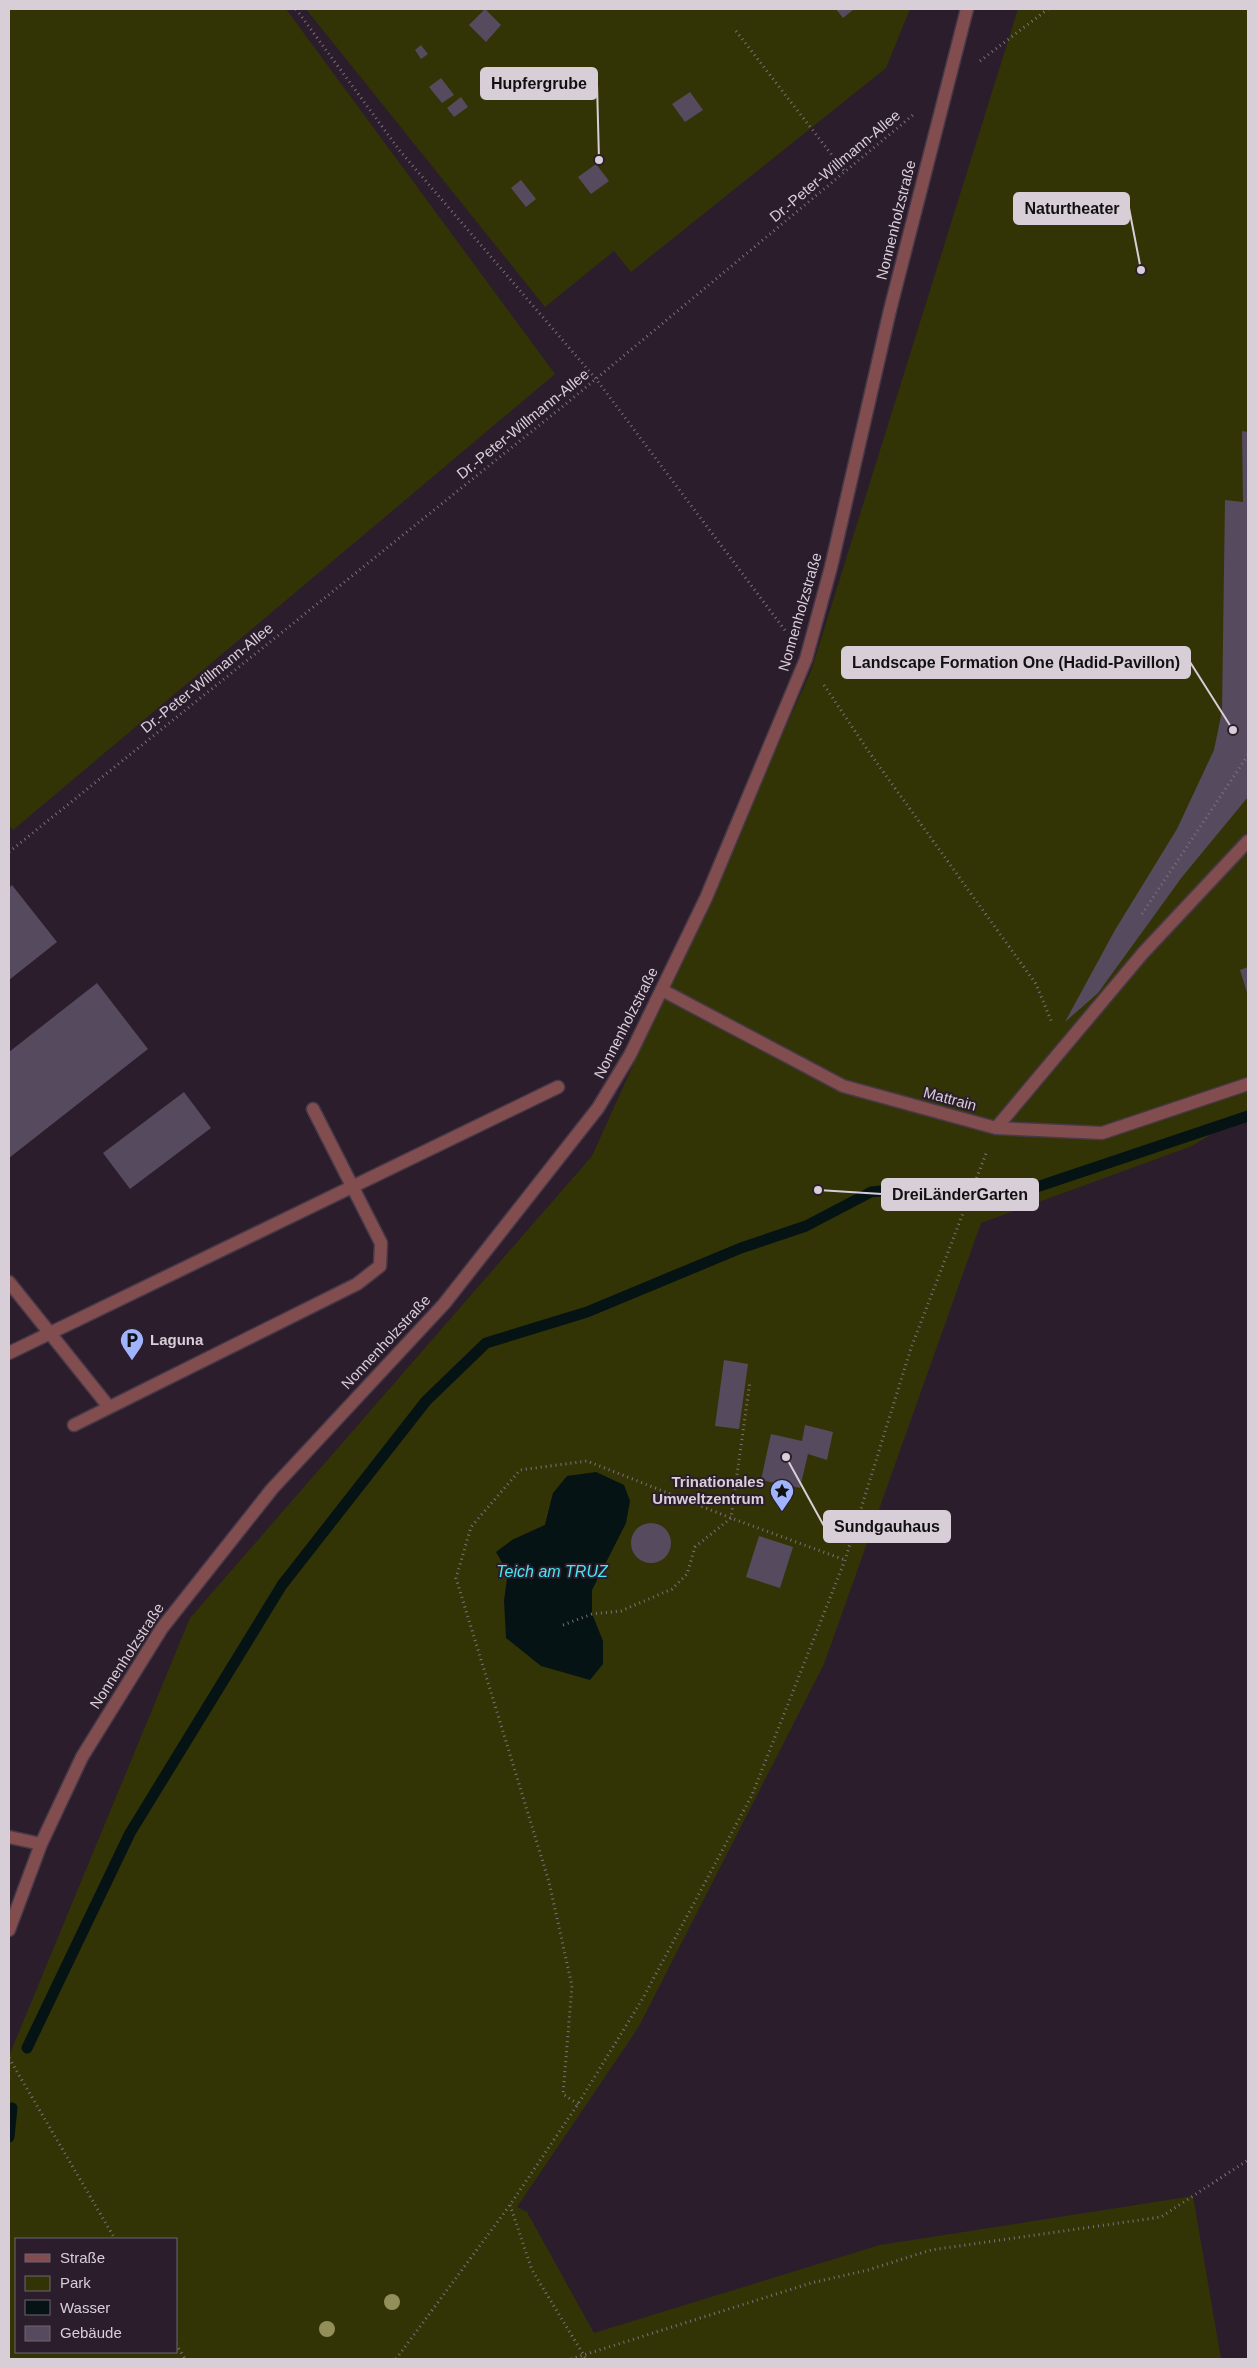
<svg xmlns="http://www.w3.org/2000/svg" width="1257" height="2368" font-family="Arial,sans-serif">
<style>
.green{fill:#333406;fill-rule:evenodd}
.water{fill:#061314}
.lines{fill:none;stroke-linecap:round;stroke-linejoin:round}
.stream{stroke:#061314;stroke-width:11}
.building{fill:#564a5e}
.minor-casing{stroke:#473948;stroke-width:15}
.path{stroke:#7d717d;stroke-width:3;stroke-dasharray:1 4;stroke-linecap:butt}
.minor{stroke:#824d4f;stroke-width:12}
.tree{fill:#938f5b}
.labels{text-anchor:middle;stroke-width:4;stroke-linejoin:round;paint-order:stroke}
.street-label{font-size:15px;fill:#d8ced8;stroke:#2b1d2c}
.poi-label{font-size:15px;font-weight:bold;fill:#d8ced8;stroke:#2b1d2c;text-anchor:start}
.water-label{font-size:16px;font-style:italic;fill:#44e8f3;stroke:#2b1d2c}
.leader{fill:none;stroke:#d8ced8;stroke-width:2}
.callout-dot{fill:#d8ced8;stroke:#2b1d2c;stroke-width:2}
.callout{fill:#d8ced8;stroke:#d8ced8;stroke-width:2}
.callout-label{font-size:16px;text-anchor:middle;font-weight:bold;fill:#111}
</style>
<rect width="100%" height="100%" fill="#2b1d2c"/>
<path class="green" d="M9 9H286L555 374 13 830 9 825Z
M306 9H910L886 68 631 272 614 251 545 307Z
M1018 9H1248V1112L1192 1146 981 1223 824 1664 638 2028 517 2207 527 2212 594 2333 880 2245 1193 2196 1221 2359H9V2056L190 1618 592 1156 811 671ZM553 1493 626 1523 592 1589V1614L603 1641 504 1601 512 1540 545 1525ZM16 2239H176V2352H16Z"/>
<path class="water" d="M596 1472 624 1485 630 1501 626 1523 592 1590V1614L603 1641V1664L590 1680 541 1666 506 1638 504 1601 508 1573 496 1552 512 1540 545 1525 553 1493 567 1476Z"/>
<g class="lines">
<path class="stream" d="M1010 1196 1248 1116
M27 2048 130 1833 282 1585 426 1401 486 1343 587 1312 741 1248 806 1226 871 1192 948 1184
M9 2137 12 2108"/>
</g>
<path class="building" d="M485 9 501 25 486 42 469 25Z
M836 9H854L843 18Z
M421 45 428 54 421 59 415 50Z
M441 78 454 95 442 103 429 87Z
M690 92 703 110 685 122 672 104Z
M461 97 468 107 454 117 447 108Z
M596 164 609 181 591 194 578 177Z
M521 180 536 199 526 207 511 188Z
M1242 431 1248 432V797L1182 877 1098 993 1065 1022 1115 930 1177 829 1214 750 1222 711 1225 500 1243 502Z
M12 885 57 942 9 980V888Z
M1248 967V996L1240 970Z
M97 983 148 1049 9 1158V1052Z
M184 1092 211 1128 130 1189 103 1153Z
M724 1360 748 1364 739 1429 715 1426Z
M805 1425 833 1432 827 1460 808 1454 800 1488 761 1480 771 1434 802 1441Z
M631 1543a20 20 0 1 1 40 0a20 20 0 1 1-40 0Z
M759 1536 793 1547 780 1588 746 1577Z"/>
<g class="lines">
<g class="minor-casing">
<path id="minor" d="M662 990 843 1086 996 1128 1102 1133 1248 1084
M996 1128 1143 953 1248 841
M9 1282 109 1407
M9 1353 558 1087
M74 1425 357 1284 380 1266 381 1243 313 1109
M9 1837 41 1844
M9 1930 41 1844 82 1757 162 1628 272 1489 444 1304 598 1108 630 1055 706 898 806 659 831 567 890 310 967 9"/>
</g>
<path class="path" d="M296 9 400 151 596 379 787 633
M736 31 845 172
M980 61 1048 9
M824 685 869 752 1036 984 1052 1023
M9 852 567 403 913 115
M1142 914 1248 755
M563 1625 592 1614 621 1611 672 1589 687 1574 695 1547 731 1518 750 1381
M9 2058 115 2239
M578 2104 563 2094 572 1986 549 1882 456 1578 471 1527 520 1470 587 1461 731 1518 845 1560
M510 2205 532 2270 586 2359
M176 2344 185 2359
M396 2359 510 2205 578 2104 643 1998 752 1795 845 1560 911 1348 987 1151
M571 2359 811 2283 868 2270 931 2250 1161 2217 1248 2160"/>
<use href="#minor" class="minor"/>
</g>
<g class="tree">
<circle cx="392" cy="2302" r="8"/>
<circle cx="327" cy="2329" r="8"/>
</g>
<defs>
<g id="parking-pin" transform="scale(1.25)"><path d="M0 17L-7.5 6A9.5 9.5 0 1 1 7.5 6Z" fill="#a0b3fd" stroke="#2b1d2c"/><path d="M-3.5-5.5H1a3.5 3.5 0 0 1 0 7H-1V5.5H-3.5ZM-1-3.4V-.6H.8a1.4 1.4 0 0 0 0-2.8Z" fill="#111"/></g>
<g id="sight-pin" transform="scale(1.25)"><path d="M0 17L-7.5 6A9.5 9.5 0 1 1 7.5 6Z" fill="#a0b3fd" stroke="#2b1d2c"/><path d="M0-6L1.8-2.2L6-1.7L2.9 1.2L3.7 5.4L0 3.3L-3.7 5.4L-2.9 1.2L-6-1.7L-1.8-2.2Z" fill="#111"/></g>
</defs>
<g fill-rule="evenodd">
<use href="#parking-pin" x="132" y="1340"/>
<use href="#sight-pin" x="782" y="1491"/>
</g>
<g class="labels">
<g class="street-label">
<text transform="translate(835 166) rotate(-40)" y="5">Dr.-Peter-Willmann-Allee</text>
<text transform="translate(896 220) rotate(-76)" y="5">Nonnenholzstraße</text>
<text transform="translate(523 424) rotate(-39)" y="5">Dr.-Peter-Willmann-Allee</text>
<text transform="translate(800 612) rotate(-74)" y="5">Nonnenholzstraße</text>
<text transform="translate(207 678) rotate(-39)" y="5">Dr.-Peter-Willmann-Allee</text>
<text transform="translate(626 1023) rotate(-63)" y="5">Nonnenholzstraße</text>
<text transform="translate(950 1099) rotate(15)" y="5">Mattrain</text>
<text transform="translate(386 1342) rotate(-47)" y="5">Nonnenholzstraße</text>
<text transform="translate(127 1656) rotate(-57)" y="5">Nonnenholzstraße</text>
</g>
<g class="poi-label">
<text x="150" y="1345">Laguna</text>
<text x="764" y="1487" text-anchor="end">Trinationales<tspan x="764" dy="17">Umweltzentrum</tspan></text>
</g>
<g class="water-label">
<text x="552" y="1577">Teich am TRUZ</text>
</g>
</g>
<path class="leader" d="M599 160L597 84M1141 270L1129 208M1233 730L1190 662M818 1190L882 1194M786 1457L824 1526"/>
<g class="callout-dot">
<circle cx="599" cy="160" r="5"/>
<circle cx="1141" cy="270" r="5"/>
<circle cx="1233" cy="730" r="5"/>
<circle cx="818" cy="1190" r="5"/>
<circle cx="786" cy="1457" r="5"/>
</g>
<g class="callout">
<rect x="481" y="68" width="116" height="31" rx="5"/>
<rect x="1014" y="193" width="115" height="31" rx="5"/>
<rect x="842" y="647" width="348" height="31" rx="5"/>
<rect x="882" y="1179" width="156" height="31" rx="5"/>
<rect x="824" y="1511" width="126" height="31" rx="5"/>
</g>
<g class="callout-label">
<text x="539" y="89">Hupfergrube</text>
<text x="1072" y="214">Naturtheater</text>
<text x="1016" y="668">Landscape Formation One (Hadid-Pavillon)</text>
<text x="960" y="1200">DreiLänderGarten</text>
<text x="887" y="1532">Sundgauhaus</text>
</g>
<rect width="1257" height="2368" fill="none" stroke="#d8ced8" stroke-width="20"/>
<rect x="15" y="2238" width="162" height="115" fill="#2b1d2c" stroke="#706471"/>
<rect x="25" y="2254" width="25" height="8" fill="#824d4f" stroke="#706471"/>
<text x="60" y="2263" font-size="15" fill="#d8ced8">Straße</text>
<rect x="25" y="2276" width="25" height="15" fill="#333406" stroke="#706471"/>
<text x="60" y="2288" font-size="15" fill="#d8ced8">Park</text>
<rect x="25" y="2300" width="25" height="15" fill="#061314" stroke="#706471"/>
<text x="60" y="2313" font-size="15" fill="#d8ced8">Wasser</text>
<rect x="25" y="2326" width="25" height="15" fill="#564a5e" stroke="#706471"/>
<text x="60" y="2338" font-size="15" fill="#d8ced8">Gebäude</text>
</svg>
